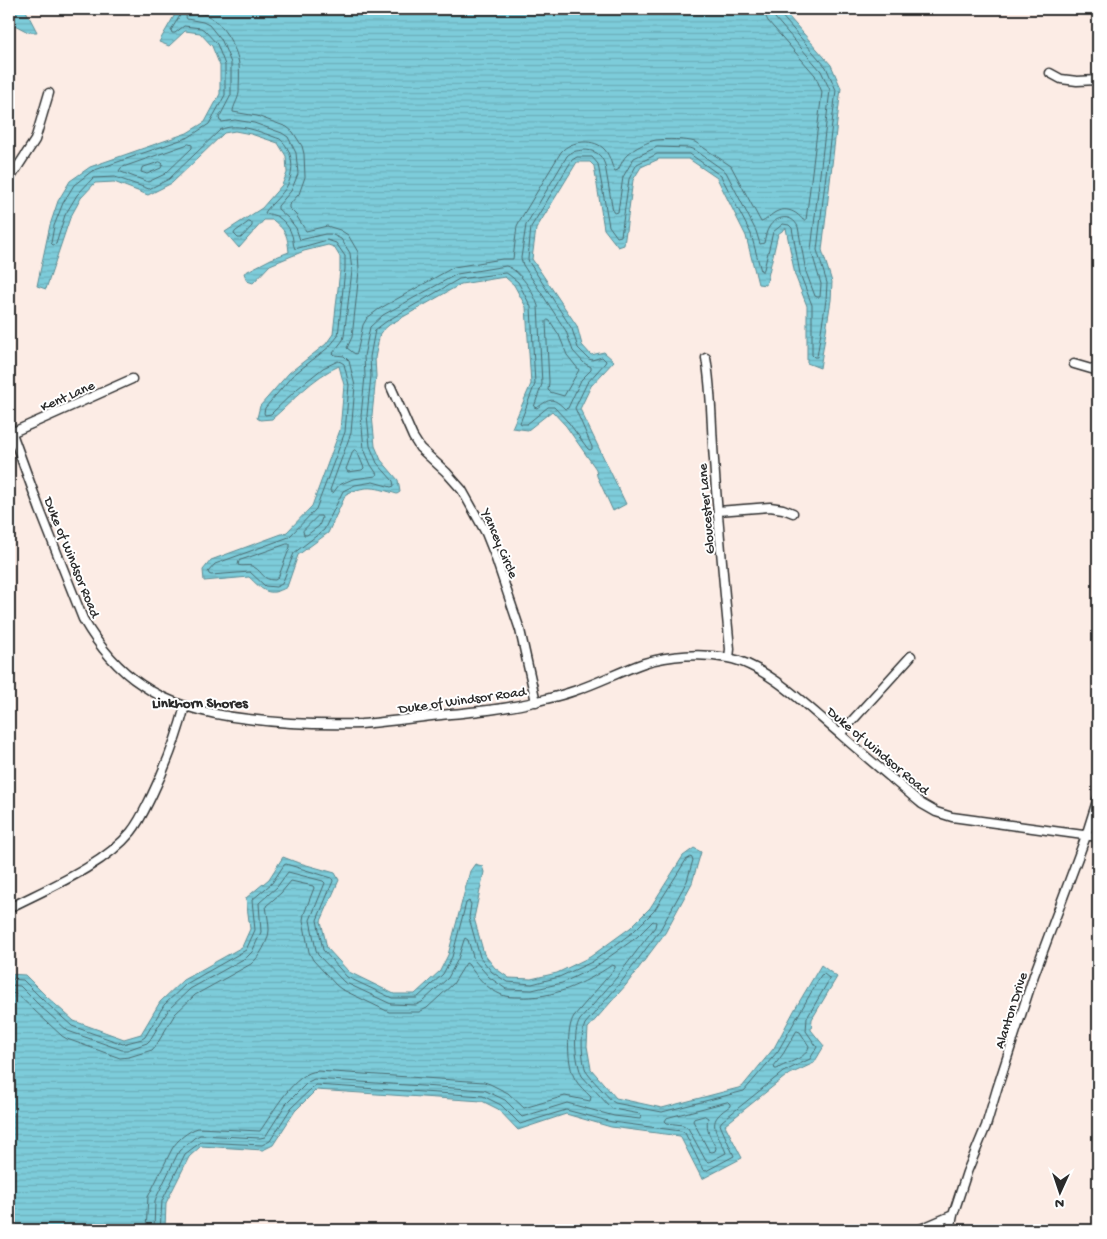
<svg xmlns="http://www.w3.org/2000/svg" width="1107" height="1239" font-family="'Gochi Hand',sans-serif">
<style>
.water{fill:url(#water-rules);stroke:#5c8c94}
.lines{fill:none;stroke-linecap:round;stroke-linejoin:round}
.shore{stroke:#4c6b71;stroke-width:1}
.street-casing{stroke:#2b2b2b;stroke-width:11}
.street{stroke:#fff;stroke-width:8}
.labels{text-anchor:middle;stroke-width:4;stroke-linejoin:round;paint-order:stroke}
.street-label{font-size:14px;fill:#2b2b2b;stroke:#fff}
.neighbourhood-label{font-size:15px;font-weight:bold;fill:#2b2b2b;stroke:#fff}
</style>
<defs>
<pattern id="water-rules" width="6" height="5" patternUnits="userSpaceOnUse" patternTransform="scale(1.25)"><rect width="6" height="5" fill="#7dccda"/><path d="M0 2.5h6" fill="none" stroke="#6cafbb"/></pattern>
</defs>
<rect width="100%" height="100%" fill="#fcece5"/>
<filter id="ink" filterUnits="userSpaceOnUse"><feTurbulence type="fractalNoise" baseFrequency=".02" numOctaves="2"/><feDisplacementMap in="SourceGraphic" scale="10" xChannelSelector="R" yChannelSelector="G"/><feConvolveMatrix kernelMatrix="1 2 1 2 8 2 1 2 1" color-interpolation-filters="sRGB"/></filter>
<g filter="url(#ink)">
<path class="water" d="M9 9H25L37 32H28L9 22Z
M176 9H782L831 65 841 88 822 250 832 282 831 300 820 368 807 363V306L795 275 786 228 778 234 766 285 758 284 746 236 717 178 689 159H659L641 167 633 180 624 245 618 247 604 229 594 166 590 162H577L536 229 532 259 577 326 582 345 591 355 604 352 614 361 591 386 580 409 626 504 613 511 597 476 596 469 566 426 552 411 528 430 512 428 531 384 526 307 514 285 505 277 461 284 389 325 380 333 375 358 376 376 372 415 375 446 381 460 398 480 400 492 397 494C376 488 368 484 346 494L328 533 298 555 287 587C268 598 263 590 249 577L204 581 203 570 211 560 287 532 312 506 340 430 344 385 339 366C313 377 293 401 272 419L260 420 257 418 260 406 289 373 326 344 333 334 340 270V257L334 247 328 245 304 251 270 265 253 283 247 281 244 273 271 259 289 252C287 235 287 232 273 220H264L239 248 225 232 262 208 282 185 287 173 286 156 278 143 251 134 235 131 224 133 172 183 148 195 114 182 95 183 81 198 70 218 46 289 37 286 50 225 58 201 70 181 90 167 187 133 205 122 220 94V66L212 46 200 33 185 31 169 46 159 42 177 11Z
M694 848 701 852 692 883 665 933 626 985 588 1028 587 1046 591 1069 616 1098 662 1108 742 1087 774 1048 795 1009 821 965 837 977 812 1019 811 1030 824 1046 814 1063 786 1076 725 1125 742 1158 702 1179 680 1136 611 1127 566 1114 518 1130 498 1109 482 1101 316 1090 295 1111 273 1145 263 1150 201 1146 189 1157 166 1203 165 1230H9V974L25 975 47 997 74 1021 124 1039 141 1034 160 1002 183 980 242 947 250 929 246 898 269 879 283 857 296 862 335 873 339 880 321 921 327 948 349 972 394 994H415L440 971 448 955 470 871 475 864 482 866 484 872 474 918 484 954 495 968 509 978 531 979 557 973 590 957 630 928 650 908 683 856Z"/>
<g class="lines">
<path class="shore" d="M181 9V14L171 30 172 33H175L184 26 201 28 204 30 217 44 225 65V95L209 124 189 137 92 171 74 185 63 203 54 226 51 243 53 245 56 244 65 215 77 195 93 178 115 177 149 189 169 179 220 130C238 121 262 133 280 139 293 150 295 171 287 186 282 195 272 203 266 211L265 213C268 214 271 214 273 215 280 216 289 226 291 233 294 238 292 244 295 249L327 240 336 243 345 256V269L338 336 329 347 292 376 265 408 264 413 265 415 271 414 297 389 323 368 338 361 341 362 344 364 349 385 345 432 316 509 289 537 215 564 208 572 209 574 211 575 250 572 265 586 276 587 282 584 294 553 324 530 343 491 355 485 373 482 391 487 394 486 393 481 377 463 370 446 367 415 371 376 370 357 375 330 387 321 459 279 505 273 508 274 518 282 531 307 535 384 520 423 522 424H527L548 407H554L569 423 588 449 590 450 592 449V447L575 408 587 383 605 363 606 361 602 357 592 360 589 359 578 348 572 329 529 262 528 259 531 227 572 160 577 157H592L598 164 609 226 617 237 621 236 629 179 637 164 657 154H690L721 176 751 234 761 271H763L764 269 773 232 783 224 789 225 792 228 800 274 812 305V355L814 357H817L826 300 827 283 817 250 836 90 826 67 780 14 779 9
M188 9 186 17 187 19 203 22 209 25 222 41 231 63V95L219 118 220 121 222 122 235 120 254 123 282 133 288 137 296 153 298 174 291 191 278 206V209L289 219 296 228 300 240 325 234H331L341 239 350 253 352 271 344 336 343 340 333 353 335 355 344 356 349 361 355 386 351 433 330 490 331 492 333 493 339 485 353 479 376 476 377 474 371 465 364 449 361 416 365 376 364 356 370 327 383 315 457 274 506 266C520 270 534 293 538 306L542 384 534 407 537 408C550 398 553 397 565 409L568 408 581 380 591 370V367L584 363 573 351 566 331 523 265 521 258 526 225 567 156C572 151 576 151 583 150 594 150 601 153 605 165L613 212 615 213 618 212 623 177 634 158 657 147 689 148 695 150 726 172 756 231 760 244 764 243C765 238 766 232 769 227 776 216 792 213 798 227L806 272 815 296 817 297H820L821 284 811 250 830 90 821 71 775 18 773 13 772 9
M195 9 197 13C200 14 205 14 208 16 223 23 238 50 239 65 240 74 239 84 239 93 238 100 233 106 233 112L257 116 287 127 293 132 302 146 304 154 305 177 299 194 289 205V208L296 215 306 231 327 226 340 230 348 235 358 252 359 270 357 292 352 337 347 348 355 354 357 353 363 325 367 318 379 309 454 267 502 259H513L517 226 520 220 561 152C571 140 595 138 605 150 611 157 611 166 615 171L618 170C621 165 623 158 628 154 633 149 649 141 656 140 666 139 685 139 695 142L731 166 761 222C766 221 769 216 774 213 785 206 796 211 803 220H806L822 92 815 75 768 21 765 15V9
M189 144 192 145V148L165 174 148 182 121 172 119 171 121 168Z
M160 162 162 163 163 164 161 168 147 174 141 172 142 168Z
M249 222 252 223V226L241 238H238L234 234 235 232Z
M548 320 550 321 559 335 567 355 579 370 564 396 550 392 548 390 549 382 546 322Z
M355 450 357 451 364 468 362 470 348 472 346 469 353 451Z
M318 516H321L322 518 319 526 307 535H304L303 531Z
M287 544H290V547L278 578 275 580C262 580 264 573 254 567 249 564 243 567 238 565L239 561Z
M9 979 23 980 43 1000 72 1026 123 1044 142 1039 145 1037 164 1005 186 984 246 950 255 930 252 900 272 883 284 865 286 864 332 878 333 881 317 920 323 950 347 977 392 998H417L443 974 452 957 466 903 469 901 471 904 469 918 480 957 492 972 507 982 532 984 559 977 592 962 633 932 654 911 686 860 691 857 693 860 687 881 660 930 622 981 585 1024C580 1034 582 1061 586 1071 589 1077 606 1094 612 1101L615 1103 662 1112 744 1091 778 1051 821 975 824 974 829 978V980L807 1018 806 1031 817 1047 810 1059 783 1072 722 1121 720 1124 721 1127 734 1156 706 1171 703 1170 685 1133 681 1131 612 1122 566 1110 520 1124 501 1105 483 1096 316 1085 313 1087 291 1108 270 1141 262 1145 201 1142 185 1154 162 1201 160 1230
M9 985 20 986 39 1005 68 1031 122 1050H127L147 1043 150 1040 169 1009 190 989 247 957 252 952 261 932 259 903 277 887 288 872 323 881 325 883 310 920 316 950 318 955 344 982 391 1004 416 1005 422 1002 448 978 458 959 464 940 465 938 468 940 474 960 489 977 506 989 532 990 562 983 595 967 637 937 653 921 656 922 655 927 617 977 580 1020C572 1033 576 1063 582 1076L609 1106 613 1109 640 1114 641 1117 640 1119 614 1116 567 1103 522 1117 505 1100 484 1090 314 1079 308 1082 286 1104 265 1137 260 1138 200 1135 194 1138 179 1151 156 1198 155 1202 154 1230
M9 993 17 994 34 1010 62 1036 67 1039 120 1058 129 1057 152 1050 157 1044 175 1014 195 995 251 964C259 958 269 940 269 930 269 922 267 914 266 906L281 893 291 881 313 886 314 888 304 914 303 920 309 952 313 960 336 985 341 989 389 1012H419L427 1008 453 984 466 963 468 964C477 977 487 989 502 995 507 997 513 997 518 997 552 999 584 984 612 965L615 966V968L611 973 574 1016C566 1028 567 1066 575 1079 579 1086 585 1091 591 1097L590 1101 565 1096 524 1108 508 1093 490 1084 484 1082 318 1071C294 1072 273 1113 260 1131L198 1128C188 1131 177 1140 172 1149L148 1197 146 1230
M797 1031 800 1032 809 1046C807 1059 787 1062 777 1069H775L774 1066 783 1054Z
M728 1102 730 1104V1106C726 1109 721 1112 718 1116 708 1127 723 1142 726 1153L709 1162 706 1161 688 1128 683 1125 667 1123 665 1121 667 1118Z
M705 1116 708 1118C705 1130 711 1138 716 1148L715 1151 712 1152 709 1151 693 1121 694 1119Z"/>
<g class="street-casing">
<path id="street" d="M1050 73 1061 79 1077 81 1098 80
M9 176 13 174 35 140 49 93
M706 358C712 391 711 426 714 460 718 523 724 586 730 649L729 658
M1074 364 1098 371
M391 387 413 437 420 448 446 472 462 490 486 533 494 553 520 630 536 702
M9 425 40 510 83 619C98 645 116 668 142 685 172 706 212 715 248 719 286 724 323 725 361 724 387 722 414 718 441 715 473 712 506 709 538 701 550 698 563 695 574 691 598 683 621 671 644 663 670 655 702 653 728 658 767 665 810 709 840 734 867 758 895 781 922 804L936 812 952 817 1098 837
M11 433 132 379
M718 511 770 507 783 509 793 513
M840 734 911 656
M9 908C48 888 103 866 131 832 140 821 146 807 152 795 166 766 177 737 185 706
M918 1230 953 1215
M950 1230 953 1215 967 1172 986 1126 997 1089 1034 975 1086 836 1098 798"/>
</g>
<use href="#street" class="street"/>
</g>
</g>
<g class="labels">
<g class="street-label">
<text transform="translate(67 395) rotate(-24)" y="5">Kent Lane</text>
<text transform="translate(705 509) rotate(-95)" y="5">Gloucester Lane</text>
<text transform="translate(501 543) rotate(67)" y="5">Yancey Circle</text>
<text transform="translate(73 557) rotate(68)" y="5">Duke of Windsor Road</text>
<text transform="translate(462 699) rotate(-8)" y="5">Duke of Windsor Road</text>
<text transform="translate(879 750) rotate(40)" y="5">Duke of Windsor Road</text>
<text transform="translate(1010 1010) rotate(-72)" y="5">Alanton Drive</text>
</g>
<g class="neighbourhood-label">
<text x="200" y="707">Linkhorn Shores</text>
</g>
</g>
<rect width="1107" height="1239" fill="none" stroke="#fff" stroke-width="30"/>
<rect x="15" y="15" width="1077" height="1209" fill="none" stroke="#2b2b2b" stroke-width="2" filter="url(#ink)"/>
<g transform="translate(1060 1192) rotate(183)" stroke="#ffffff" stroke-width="4" paint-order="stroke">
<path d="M0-4L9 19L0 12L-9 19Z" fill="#2b2b2b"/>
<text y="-8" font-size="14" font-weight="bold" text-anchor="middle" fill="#2b2b2b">N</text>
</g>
</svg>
